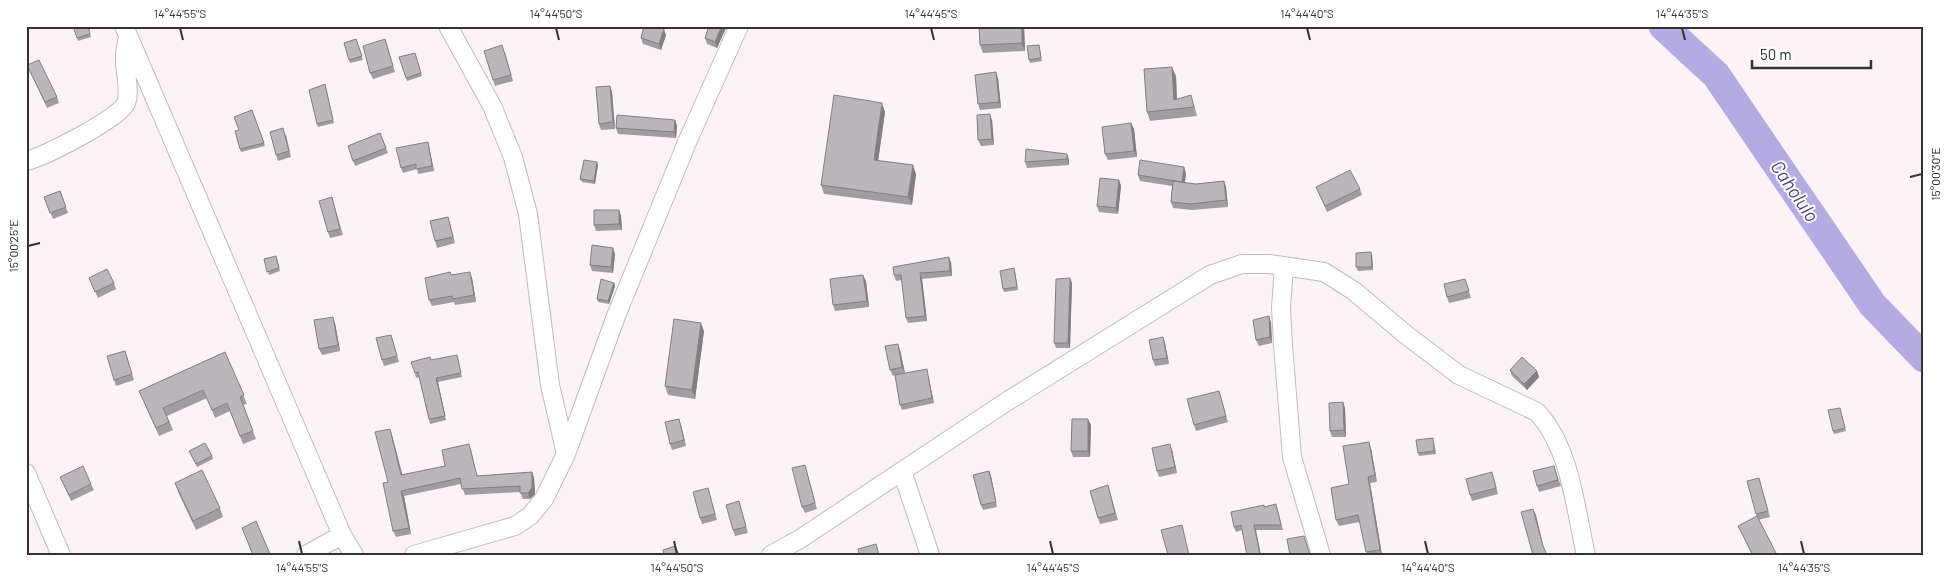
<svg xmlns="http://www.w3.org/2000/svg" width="1950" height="581" font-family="Barlow,sans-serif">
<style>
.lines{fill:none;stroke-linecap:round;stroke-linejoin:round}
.river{stroke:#b3abe1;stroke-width:29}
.minor-casing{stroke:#c0bbbd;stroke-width:20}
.minor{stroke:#fff;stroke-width:18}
.wall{fill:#a09da0}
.shaded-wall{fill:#827f82}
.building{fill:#bab6ba;stroke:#827f82}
.ticks{fill:none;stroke:#333132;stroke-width:2}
.labels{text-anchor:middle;stroke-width:4;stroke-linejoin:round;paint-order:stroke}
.water-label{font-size:19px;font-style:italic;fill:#4b3c7e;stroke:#fff}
.neatline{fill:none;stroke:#333132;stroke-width:2}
.ticks-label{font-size:12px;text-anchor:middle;fill:#333132}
</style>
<rect width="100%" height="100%" fill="#faf4f6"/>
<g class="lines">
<path class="river" d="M1663 26 1716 75 1872 304 1924 358"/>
<g class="minor-casing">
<path id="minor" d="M124 26 342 535 354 555
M448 26 492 106 513 157 528 214 550 385 566 454
M26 161C44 157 120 118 126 103 131 90 124 70 125 56 125 50 127 43 128 37
M1284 266 1281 308 1283 345 1292 457 1321 555
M902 471 930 555
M26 473 61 555
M306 555 342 535
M414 555 515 526 530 516 544 499 566 454 616 316 688 140 739 26
M771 555 800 539 1006 402 1210 275 1242 264H1269L1324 272 1354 291 1405 334 1459 375 1537 412C1571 449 1575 508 1586 555"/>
</g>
<use href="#minor" class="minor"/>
</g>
<path class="wall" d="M73 26H88L91 37 78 41Z
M979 26H1024L1025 51 983 53 980 45Z
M726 28 717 48 707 44 705 38Z
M666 35 661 50 643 44 641 38Z
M356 39 363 60 350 63 344 43Z
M385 39 395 72 373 79 370 73Z
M1039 45 1042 61 1030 63 1029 60Z
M505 52 513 81 495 86 493 80Z
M415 53 422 76 407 81 399 57Z
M27 65 57 97 59 103 47 108Z
M1176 76 1177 99 1194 104 1197 116 1150 121 1147 112Z
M998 78 1001 108 980 110 978 104Z
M325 84 334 123 318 127 317 124Z
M610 86 612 92 615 129 601 130 599 124Z
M252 110 265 146 241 152 240 149 239 130Z
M885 112 878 161 916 174 912 205 824 194 821 185Z
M675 120 677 126 676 138 618 134 616 128Z
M992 120 994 145 981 146 978 140Z
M1131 123 1134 129 1137 157 1108 160 1105 154Z
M380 133 388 153 355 166 348 146Z
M286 134 291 157 278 161 276 155Z
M428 142 429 147 434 171 418 174 417 169 403 173 401 168Z
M1067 154 1069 160V165L1027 168 1025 162Z
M598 165 595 184 582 182 580 179Z
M1186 173 1185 183 1196 184 1224 181 1226 187 1228 207 1192 210 1173 208 1171 202 1172 186 1140 181 1138 175Z
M1119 180 1121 186 1118 214 1099 212 1097 206Z
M1316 187 1360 189 1362 195 1327 212Z
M60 191 68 213 53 219 44 197Z
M332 197 343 235 330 238 328 232Z
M619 210 621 216 622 230 596 231 594 225Z
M450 223 455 243 437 248 435 241Z
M615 254 613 273 592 271 590 265Z
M1372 255 1373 270 1358 271 1356 267Z
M276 256 280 271 269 275 264 259Z
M951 262 952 276 922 279 927 321 908 323 906 318 902 280 896 281 894 275Z
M1015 271 1018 290 1004 292 1003 289Z
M451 275 472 278 476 302 455 305 454 302 432 306 429 300Z
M89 278 114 283 116 289 98 298Z
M1465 279 1471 298 1449 303 1447 297Z
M866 281 869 307 835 311 833 305Z
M614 283 615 286 609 304 598 302 597 299Z
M1072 283 1070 348H1056L1054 343Z
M1269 316 1271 323 1272 343 1259 346 1256 340Z
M335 323 340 351 322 355 319 349Z
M704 331 695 399 668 395 665 386Z
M391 335 399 362 384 366 382 360Z
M1163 337 1165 343 1169 364 1155 366 1153 360Z
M900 350 905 373 928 375 934 403 902 410 900 405 895 375 893 376 890 370Z
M125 351 134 380 116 386 114 380Z
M225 352 247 404 243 405 256 439 243 444 230 411 215 418 207 398 167 416 173 430 159 436 139 391Z
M431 360H458L462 377 438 382 446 420 430 424 419 377 416 378 415 373Z
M1510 370 1537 371 1539 377 1527 390 1512 376Z
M1219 391 1228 422 1196 431 1194 425Z
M1343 402 1345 408 1346 437H1332L1330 431Z
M1841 411 1846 431 1834 434 1833 431Z
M679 419 686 446 672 450 670 444Z
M1091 425 1090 457H1073L1071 451Z
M390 429 402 475 445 466 471 449 477 476 532 472 534 478 535 494 530 499H523L520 492 465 495 461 484 404 496 411 534 396 537 393 531 388 482Z
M1434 441 1436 454 1419 456 1418 453Z
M1371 448 1377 482 1370 483 1382 555H1367L1360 522 1339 526 1336 520Z
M1172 450 1177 473 1159 477 1157 471Z
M189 451 212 456 213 459 197 467Z
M805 465 817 509 805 513 802 507Z
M1554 466 1561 486 1539 492 1537 486Z
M991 476 997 507 983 510 981 505Z
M60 477 91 484 94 490 71 501Z
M1494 478 1498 494 1472 501 1470 495Z
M1759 478 1770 517 1758 520 1777 555H1752L1738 526 1757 518 1756 514Z
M175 483 220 508 223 517 196 530 178 492Z
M1108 485 1118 520 1100 524 1098 518Z
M708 488 717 520 702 524 700 518Z
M1276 504 1283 530H1242L1236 532 1234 527 1264 507Z
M741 508 748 533 735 536 733 530Z"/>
<path class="shaded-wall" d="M722 26H726V28L717 48 715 42Z
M1022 26H1024L1025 51 1022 43Z
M664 29 666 35 661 50 659 44Z
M1172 67 1176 76 1177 108 1174 100Z
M996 72 998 78 1001 108 999 102Z
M610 86 612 92 615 129 613 122Z
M882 103 885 112 877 169 874 160Z
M990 114 992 120 994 145 992 139Z
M675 120 677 126 676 138 674 132Z
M1131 123 1134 129 1137 157 1134 151Z
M428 142 429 147 434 171 432 166Z
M1067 154 1069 160V165L1067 159Z
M597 162 598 165 595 184 594 181Z
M913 165 916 174 912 205 908 197Z
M1184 167 1186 173 1184 188 1182 182Z
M1119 180 1121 186 1118 214 1116 208Z
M1224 181 1226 187 1228 207 1226 200Z
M619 210 621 216 622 230 619 224Z
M613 248 615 254 613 273 611 267Z
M1371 252 1372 255 1373 270 1372 267Z
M949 257 951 262 952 276 950 271Z
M470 272 472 278 476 302 474 295Z
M920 273 922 279 927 321 925 316Z
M863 275 866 281 869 307 867 301Z
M1070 278 1072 283 1070 348 1068 343Z
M614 283 615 286 609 304 608 301Z
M1269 316 1271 323 1272 343 1270 337Z
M333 317 335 323 340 351 338 345Z
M701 323 704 331 695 399 692 390Z
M1163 337 1165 343 1169 364 1167 358Z
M898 344 900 350 905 373 902 367Z
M927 369 928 375 934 403 932 398Z
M1537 371 1539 377 1527 390 1524 384Z
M436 378 438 382 446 420 445 416Z
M1343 402 1345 408 1346 437 1344 430Z
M679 419 681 425 686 446 684 440Z
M1088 419 1091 425 1090 457 1088 451Z
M390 429 392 435 404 481 401 475Z
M1369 442 1371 448 1377 482 1375 475Z
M1170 444 1172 450 1177 473 1175 467Z
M989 471 991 476 997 507 996 502Z
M532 472 534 478 535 494 530 499 528 493Z
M1368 477 1370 483 1382 555 1380 550Z
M401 491 404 496 411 534 409 528Z
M1533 509 1536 515 1545 553 1543 546Z
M1254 525 1256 530 1261 555H1260Z"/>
<path class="building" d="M73 26H88L90 34 77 38Z
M644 26H655L664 29 659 44 641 38Z
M709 26H722L715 42 705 38Z
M979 26H1022V43L980 45Z
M356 39 362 56 349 60 344 43Z
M385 39 393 66 370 73 363 46Z
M502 45 511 75 493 80 484 51Z
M1039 45 1041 58 1029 60 1027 46Z
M415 53 421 73 406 78 399 57Z
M39 60 57 97 45 102 27 65Z
M1172 67 1174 100 1191 95 1194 107 1147 112 1144 69Z
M996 72 999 102 978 104 975 75Z
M325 84 333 120 317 124 309 90Z
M610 86 613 122 599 124 596 87Z
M834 95 882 103 874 160 913 165 908 197 821 185Z
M252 110 264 143 240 149 235 131 239 130 234 117Z
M990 114 992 139 978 140 977 115Z
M617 115 675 120 674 132 616 128Z
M1131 123 1134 151 1105 154 1102 127Z
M283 128 289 151 276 155 270 132Z
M380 133 386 148 353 161 348 146Z
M428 142 432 166 416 169V164L401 168 396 148Z
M1026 149 1067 154V159L1025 162Z
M584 160 597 162 594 181 580 179Z
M1140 160 1184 167 1182 182 1138 175Z
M1350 170 1360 189 1325 206 1316 187Z
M1100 178 1119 180 1116 208 1097 206Z
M1173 181 1196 184 1224 181 1226 200 1190 204 1171 202Z
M60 191 66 207 50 213 44 197Z
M332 197 340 229 328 232 319 201Z
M594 210H619V224L594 225Z
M448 217 453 237 435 241 430 221Z
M592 245 613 248 611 267 590 265Z
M1371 252 1372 267H1356V253Z
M276 256 279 268 267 272 264 259Z
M949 257 950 271 920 273 925 316 906 318 901 275H894L893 267Z
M1014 268 1017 287 1003 289 1000 271Z
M107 269 114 283 95 292 89 278Z
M450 272 451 275 470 272 474 295 453 299 452 296 429 300 425 278Z
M863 275 867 301 833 305 830 279Z
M1070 278 1068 343H1054L1056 279Z
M601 279 614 283 608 301 597 299Z
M1465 279 1469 291 1447 297 1444 284Z
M1269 316 1270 337 1256 340 1253 320Z
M333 317 338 345 319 349 314 320Z
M674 319 701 323 692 390 665 386Z
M391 335 397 356 382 360 376 338Z
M1163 337 1167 358 1153 360 1149 340Z
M898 344 902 367 890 370 885 346Z
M125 351 132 374 114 380 107 356Z
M225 352 244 395 240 397 253 431 240 436 227 403 212 410 203 390 163 408 169 422 156 428 139 391Z
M457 355 461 373 436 378 445 416 429 419 418 372 415 373 411 362 430 357 431 360Z
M1522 357 1537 371 1524 384 1510 370Z
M927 369 932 398 900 405 895 375Z
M1219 391 1226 416 1194 425 1187 399Z
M1343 402 1344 430 1330 431 1329 403Z
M1840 408 1845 428 1833 431 1828 410Z
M679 419 684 440 670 444 665 422Z
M1072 419H1088V451H1071Z
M390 429 401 475 445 466 442 450 469 444 477 476 532 472V488L528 493H520V486L462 489 460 478 401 491 409 528 393 531 383 483 388 482 375 432Z
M1433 438 1434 451 1418 453 1416 440Z
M1369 442 1375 475 1368 477 1380 550 1366 552 1358 515 1336 520 1331 488 1349 484 1343 446Z
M205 443 212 456 196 464 189 451Z
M1170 444 1175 467 1157 471 1152 448Z
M805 465 815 503 802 507 792 468Z
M83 466 91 484 69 495 60 477Z
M1554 466 1558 480 1537 486 1533 471Z
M202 470 220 508 193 521 175 483Z
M989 471 996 502 981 505 973 475Z
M1492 472 1496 488 1470 495 1466 479Z
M1759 478 1768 511 1756 514 1747 481Z
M1108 485 1115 513 1098 518 1090 491Z
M708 488 715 514 700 518 693 492Z
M739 501 746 527 733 530 726 505Z
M1276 504 1281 525H1254L1260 555H1247L1241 525 1234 527 1231 512 1264 505V507Z
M1533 509 1543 546 1547 555H1533L1521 512Z
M1757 516 1777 555H1753L1738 526Z
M256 521 270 554 267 555H253L242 528Z
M1182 525 1189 555H1168L1161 530Z
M1304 536 1310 555H1290L1287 539Z
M876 544 879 555H859L858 549Z
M675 546 679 555H664L663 550Z"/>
<path class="ticks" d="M180 28 183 40M556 28 559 40M931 28 934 40M1307 28 1310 40M1682 28 1685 40M1910 177 1922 174M28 246 40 243M299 541 302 554M674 541 677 554M1050 541 1053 554M1425 541 1428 554M1801 541 1804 554"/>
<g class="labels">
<g class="water-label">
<text transform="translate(1795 191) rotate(56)" y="7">Caholulo</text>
</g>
</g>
<rect width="1950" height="581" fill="none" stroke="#ffffff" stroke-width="55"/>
<path d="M1752 60v8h119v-8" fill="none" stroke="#333132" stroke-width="2.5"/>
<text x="1760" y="60" font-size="15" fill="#333132" stroke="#ffffff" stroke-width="4" paint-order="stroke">50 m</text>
<rect x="28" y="28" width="1894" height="526" class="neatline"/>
<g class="ticks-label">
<text x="180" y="18">14°44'55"S</text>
<text x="556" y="18">14°44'50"S</text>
<text x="931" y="18">14°44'45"S</text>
<text x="1307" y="18">14°44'40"S</text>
<text x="1682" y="18">14°44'35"S</text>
<text transform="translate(1936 174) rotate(-90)" y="4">15°00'30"E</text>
<text transform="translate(14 246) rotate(-90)" y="4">15°00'25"E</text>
<text x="302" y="572">14°44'55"S</text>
<text x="677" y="572">14°44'50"S</text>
<text x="1053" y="572">14°44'45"S</text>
<text x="1428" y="572">14°44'40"S</text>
<text x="1804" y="572">14°44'35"S</text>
</g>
</svg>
